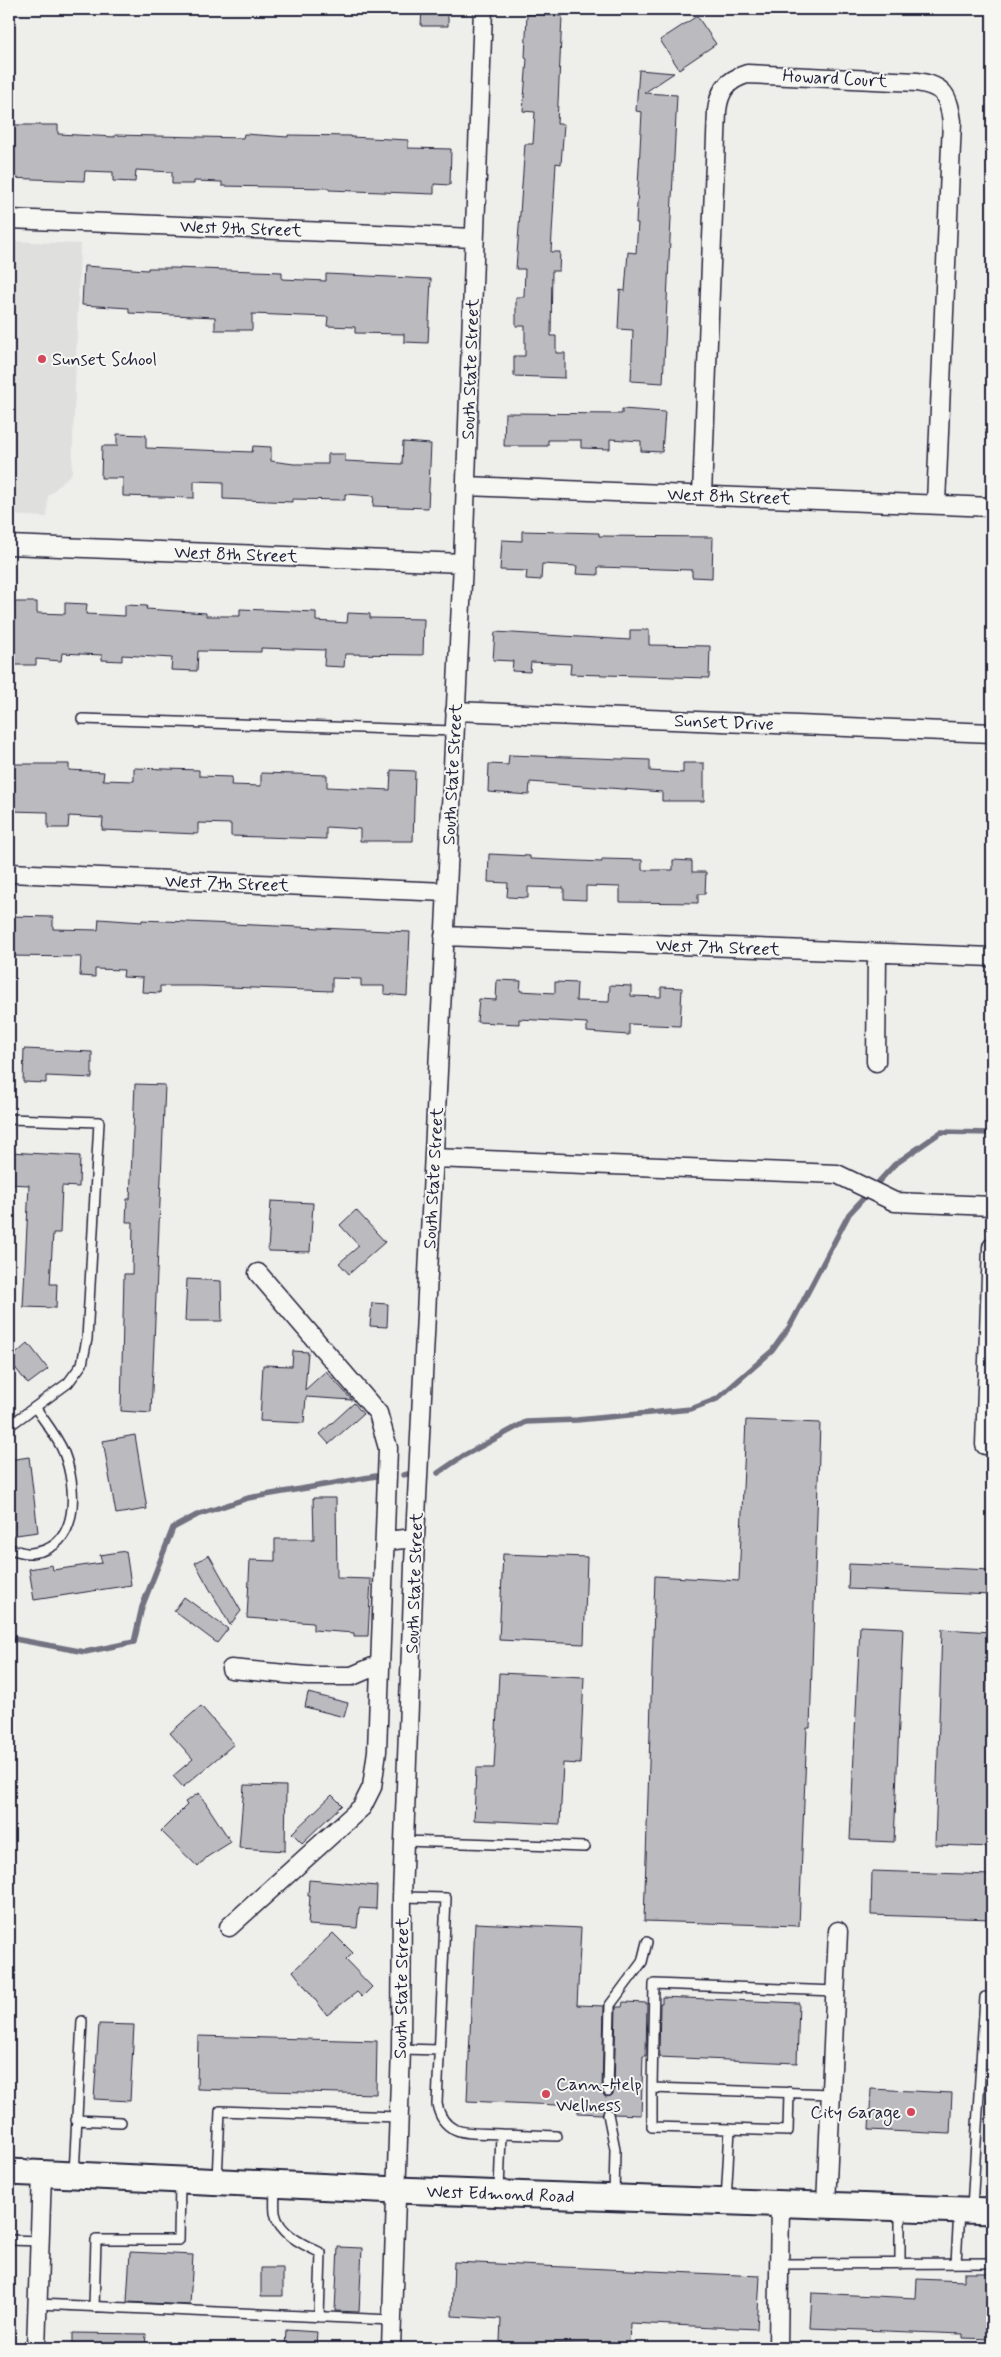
<svg xmlns="http://www.w3.org/2000/svg" width="1001" height="2357" font-family="Mynerve,sans-serif">
<style>
.built{fill:#dfdfde}
.lines{fill:none;stroke-linecap:round;stroke-linejoin:round}
.stream{stroke:#727281;stroke-width:5.5}
.building{fill:#bbbbbf;stroke:#22223b}
.service-casing{stroke:#22223b;stroke-width:12}
.minor-casing{stroke:#22223b;stroke-width:21}
.secondary-casing{stroke:#22223b;stroke-width:29}
.service{stroke:#f6f6f2;stroke-width:9}
.minor{stroke:#f6f6f2;stroke-width:18}
.secondary{stroke:#f6f6f2;stroke-width:25}
.poi-dot{fill:#d1495b;stroke:#f6f6f2;stroke-width:2}
.labels{text-anchor:middle;stroke-width:4;stroke-linejoin:round;paint-order:stroke}
.street-label{font-size:18px;fill:#22223b;stroke:#f6f6f2}
.poi-label{font-size:18px;fill:#22223b;stroke:#f6f6f2;text-anchor:start}
</style>
<rect width="100%" height="100%" fill="#eeeeeb"/>
<filter id="ink" filterUnits="userSpaceOnUse"><feTurbulence type="fractalNoise" baseFrequency=".02" numOctaves="2"/><feDisplacementMap in="SourceGraphic" scale="10" xChannelSelector="R" yChannelSelector="G"/><feConvolveMatrix kernelMatrix="1 2 1 2 8 2 1 2 1" color-interpolation-filters="sRGB"/></filter>
<g filter="url(#ink)">
<path class="built" d="M9 241 80 244 72 473 48 496 47 517 9 515Z"/>
<g class="lines">
<path class="stream" d="M438 1473 463 1456 526 1422 577 1420 691 1409 717 1399 772 1351 790 1326 849 1214 894 1165 941 1132 992 1133
M403 1475 408 1474
M9 1638 85 1652 134 1642 142 1607 173 1528 197 1515 248 1498 376 1476"/>
</g>
<path class="building" d="M422 9H448V26H421Z
M527 14 562 16 557 124H564L561 164 556 163 551 252H560L559 271H552L551 336H556V353H565V378L514 376V356H525V326H516V297H524L525 269H516L525 144H533L535 112 523 111 527 59 525 58Z
M697 16 716 44 679 69 660 40Z
M639 70 674 73 644 93 677 95 663 383 631 381 633 330 618 329 620 290 625 291 628 252 636 253 638 223H636L642 112 636 111Z
M9 125H58V134L115 137V135L243 138 244 134 288 137V135L351 136V137L408 140V148L451 149 450 185 434 184V194L329 190V188L222 186V182L194 181V184H172V172L153 171 136 170 135 182 113 181V172L85 171 84 181 9 178Z
M84 266 148 270V268H173L282 272V279L326 281V274L431 279 428 343 404 342V334L355 333V327L327 326 328 317 252 314V330H215V317L129 313V308L82 305Z
M622 409 665 412 662 452 641 451V441L610 439V449L581 448V440H548V446H504L505 413 622 414Z
M117 434 146 435V448L252 452 253 446 271 447V461L294 464H328V454H345V461L402 464 403 442 431 444 428 508 373 506 374 496 345 494V500L292 499V502L223 499V482L194 481V498L123 496V478H101L102 446H117Z
M522 531 599 533V536L713 537 712 578 692 577V570L598 567V575L576 574 577 566 542 564 541 580 526 579 527 571 500 570 502 540 522 541Z
M13 602H37V613L65 614V603L87 604 86 614 125 616V605L147 606 146 609 206 613V616H240V609L316 612V621L347 623 348 613 370 614V618L424 619 423 655 345 654 344 667 324 666 325 650 261 648V652L198 651 197 671 171 670 172 658 122 655V661L102 660V655L62 653 61 661 36 659V665H12Z
M630 630H649V645L710 646 709 678 570 674 571 664 531 662 530 672 512 671 513 661 493 660 495 632 630 640Z
M509 755 650 760V771L683 773V763H704V801H662V792L530 782 529 795 488 792 489 764 508 765Z
M9 764H69V770L104 772 103 780 134 781V768L199 770V776L232 777 231 785 261 786V773L327 775V787L390 790 391 770 415 771 413 841H360V829L326 827V839L231 836V824L198 823V834L102 830 103 818 69 816 68 828H48V812L9 811Z
M489 854 530 856V859L602 862V859L642 860V870H673V860L692 861V872H706L705 894H698V903L620 902V887L586 886V900L564 899V888L528 887V898L507 897 508 883 488 882Z
M9 916 53 917V929L98 930 99 919 142 922V920L410 932 407 996 384 994V986H361V979L332 978V991L202 986H160V993L142 992 143 978 123 977 124 970 95 969V977L80 976 81 957 9 956Z
M497 980 521 981 520 991 555 993V982L577 983 576 1001 609 1002 610 985 631 986V996L661 997V987L682 988 680 1026 629 1024V1035L587 1032V1023L519 1019V1024L477 1022 479 999 496 1000Z
M24 1049 92 1052V1078L46 1076V1083L23 1082Z
M135 1084 165 1085 151 1413 121 1411 124 1274H132L133 1222H126L127 1199H130Z
M9 1152 80 1156 79 1187 62 1186 60 1233H53L50 1284H57L56 1308 23 1307 29 1185 9 1184Z
M271 1201 313 1203 310 1252 268 1251Z
M356 1210 385 1242 349 1274 339 1263 359 1246 340 1225Z
M187 1279 221 1281 222 1321H185Z
M372 1303 388 1304 387 1327 370 1326Z
M28 1343 48 1369 28 1384 9 1360Z
M293 1351 308 1352 305 1390 326 1371 352 1400 306 1397 304 1423 260 1421 263 1365 292 1366Z
M354 1403 363 1414 329 1444 320 1434Z
M746 1420 820 1423 810 1728H807L799 1926 644 1921 655 1576 739 1581Z
M135 1435 147 1509 116 1514 103 1441Z
M29 1457 38 1532 9 1536V1460Z
M313 1498H336L337 1578 371 1579 368 1636H354V1633L313 1630V1623L247 1618 250 1560 275 1561V1539H314Z
M126 1551 131 1585 34 1600 29 1569 52 1565 53 1570 102 1563 100 1555Z
M503 1554 587 1557 584 1644 499 1640Z
M209 1555 241 1611 230 1625 195 1563Z
M849 1564 992 1570V1595L848 1589Z
M184 1597 228 1629 217 1643 174 1611Z
M860 1626 903 1628 894 1842 850 1840Z
M942 1629 992 1632V1847L935 1845Z
M499 1673 584 1677 580 1764 563 1763 560 1824 474 1820 476 1768H494Z
M308 1693 348 1703 344 1717 305 1707Z
M201 1706 234 1744 183 1787 173 1776 193 1759 170 1733Z
M244 1785 286 1786 285 1851 239 1848Z
M199 1793 231 1842 207 1857 198 1867 161 1831 187 1805 185 1802Z
M332 1795 342 1805 302 1843 292 1833Z
M872 1871 992 1875V1919L871 1915Z
M309 1880 377 1886 376 1909 359 1908 357 1928 308 1925 310 1896H308Z
M475 1923 581 1928 577 2005 604 2006 602 2091 605 2097 611 2096 614 2091 616 2007H622L623 2002 647 2003 646 2056H643L641 2115 614 2114 610 2108 604 2109 602 2114 578 2113V2106L467 2101Z
M333 1933 353 1953 346 1960 372 1987 362 1997 357 1992 327 2015 293 1971Z
M662 1997 799 2003 797 2063 659 2057 660 2003H662Z
M99 2024 134 2025 130 2101 94 2099Z
M198 2036 377 2041 376 2094 197 2089Z
M871 2089 952 2093 950 2134 869 2130Z
M338 2247 362 2248 359 2312 335 2311Z
M130 2252 193 2255 190 2305 127 2302Z
M454 2262 760 2276 757 2329 630 2323 629 2346 500 2342 501 2319 452 2316Z
M261 2268H283V2296H261Z
M964 2273H991L992 2339 963 2338V2334L810 2328 812 2293 916 2298 917 2279 964 2281Z
M286 2330 317 2332 316 2348H285Z
M73 2333 146 2334 145 2348H73Z"/>
<g class="lines">
<g class="service-casing">
<path id="service" d="M82 719 454 731
M9 1119 99 1122 87 1339 82 1364 68 1383 9 1426
M9 1549C16 1550 24 1554 31 1553 81 1549 77 1487 64 1453 57 1436 45 1422 35 1407
M404 1841 585 1847
M402 1897 446 1898 437 2104C444 2139 472 2132 501 2134L499 2191
M401 2049 440 2050
M652 2088 654 1984 836 1991
M608 2091 610 2005 642 1962 647 1942
M608 2114 615 2149 614 2197
M76 2120 121 2122
M730 2129 788 2131 789 2092
M501 2134 557 2136
M74 2174 82 2021
M217 2180 220 2111 398 2117
M275 2185C275 2194 274 2204 275 2213 279 2234 304 2245 321 2253L319 2317
M726 2201 730 2129 652 2127V2088L831 2094
M972 2208 985 1997
M900 2209V2264
M9 2240 40 2241
M956 2263 959 2211
M779 2264 992 2263
M38 2304 392 2320
M94 2307 96 2240H179L180 2181"/>
</g>
<g class="minor-casing">
<path id="minor" d="M9 219 474 238
M466 486 992 507
M702 495 717 111C719 91 727 80 747 74L917 82C944 86 948 95 952 121L936 504
M9 545 463 563
M455 711 992 733
M9 873 446 892
M444 936 992 957
M876 1062 877 953
M434 1158 837 1174 895 1202 992 1206
M992 1247 985 1445H992
M385 1541 415 1538
M231 1669 308 1676H352L380 1664
M229 1927 362 1807 372 1787 377 1751 388 1448 378 1413 258 1273
M826 2205 838 1931
M36 2348 42 2174
M391 2348 401 2049 402 1897 415 1538 463 563 483 9
M778 2348 780 2203"/>
</g>
<g class="secondary-casing">
<g id="secondary">
<path id="s1" d="M9 2172 397 2190 992 2211"/>
</g>
</g>
<use href="#service" class="service"/>
<use href="#minor" class="minor"/>
<use href="#secondary" class="secondary"/>
</g>
</g>
<g class="poi-dot">
<circle cx="42" cy="359" r="5"/>
<circle cx="546" cy="2094" r="5"/>
<circle cx="911" cy="2112" r="5"/>
</g>
<g class="labels">
<g class="street-label">
<text transform="translate(835 78) rotate(3)" y="6">Howard Court</text>
<text transform="translate(241 228) rotate(2)" y="6">West 9th Street</text>
<text transform="translate(470 369) rotate(-88)" y="6">South State Street</text>
<text transform="translate(729 496) rotate(2)" y="6">West 8th Street</text>
<text transform="translate(236 554) rotate(2)" y="6">West 8th Street</text>
<text transform="translate(724 722) rotate(2)" y="6">Sunset Drive</text>
<text transform="translate(452 774) rotate(-87)" y="6">South State Street</text>
<text transform="translate(227 883) rotate(2)" y="6">West 7th Street</text>
<text transform="translate(718 947) rotate(2)" y="6">West 7th Street</text>
<text transform="translate(433 1178) rotate(-87)" y="6">South State Street</text>
<text transform="translate(414 1583) rotate(-88)" y="6">South State Street</text>
<text transform="translate(401 1988) rotate(-89)" y="6">South State Street</text>
<text dy="6" stroke="none"><textPath href="#s1" startOffset="492">West Edmond Road</textPath></text>
</g>
<g class="poi-label">
<text x="52" y="365">Sunset School</text>
<text x="556" y="2090">Cann-Help<tspan x="556" dy="21">Wellness</tspan></text>
<text x="901" y="2118" text-anchor="end">City Garage</text>
</g>
</g>
<rect width="1001" height="2357" fill="none" stroke="#f6f6f2" stroke-width="30"/>
<rect x="15" y="15" width="971" height="2327" fill="none" stroke="#22223b" stroke-width="2" filter="url(#ink)"/>
</svg>
